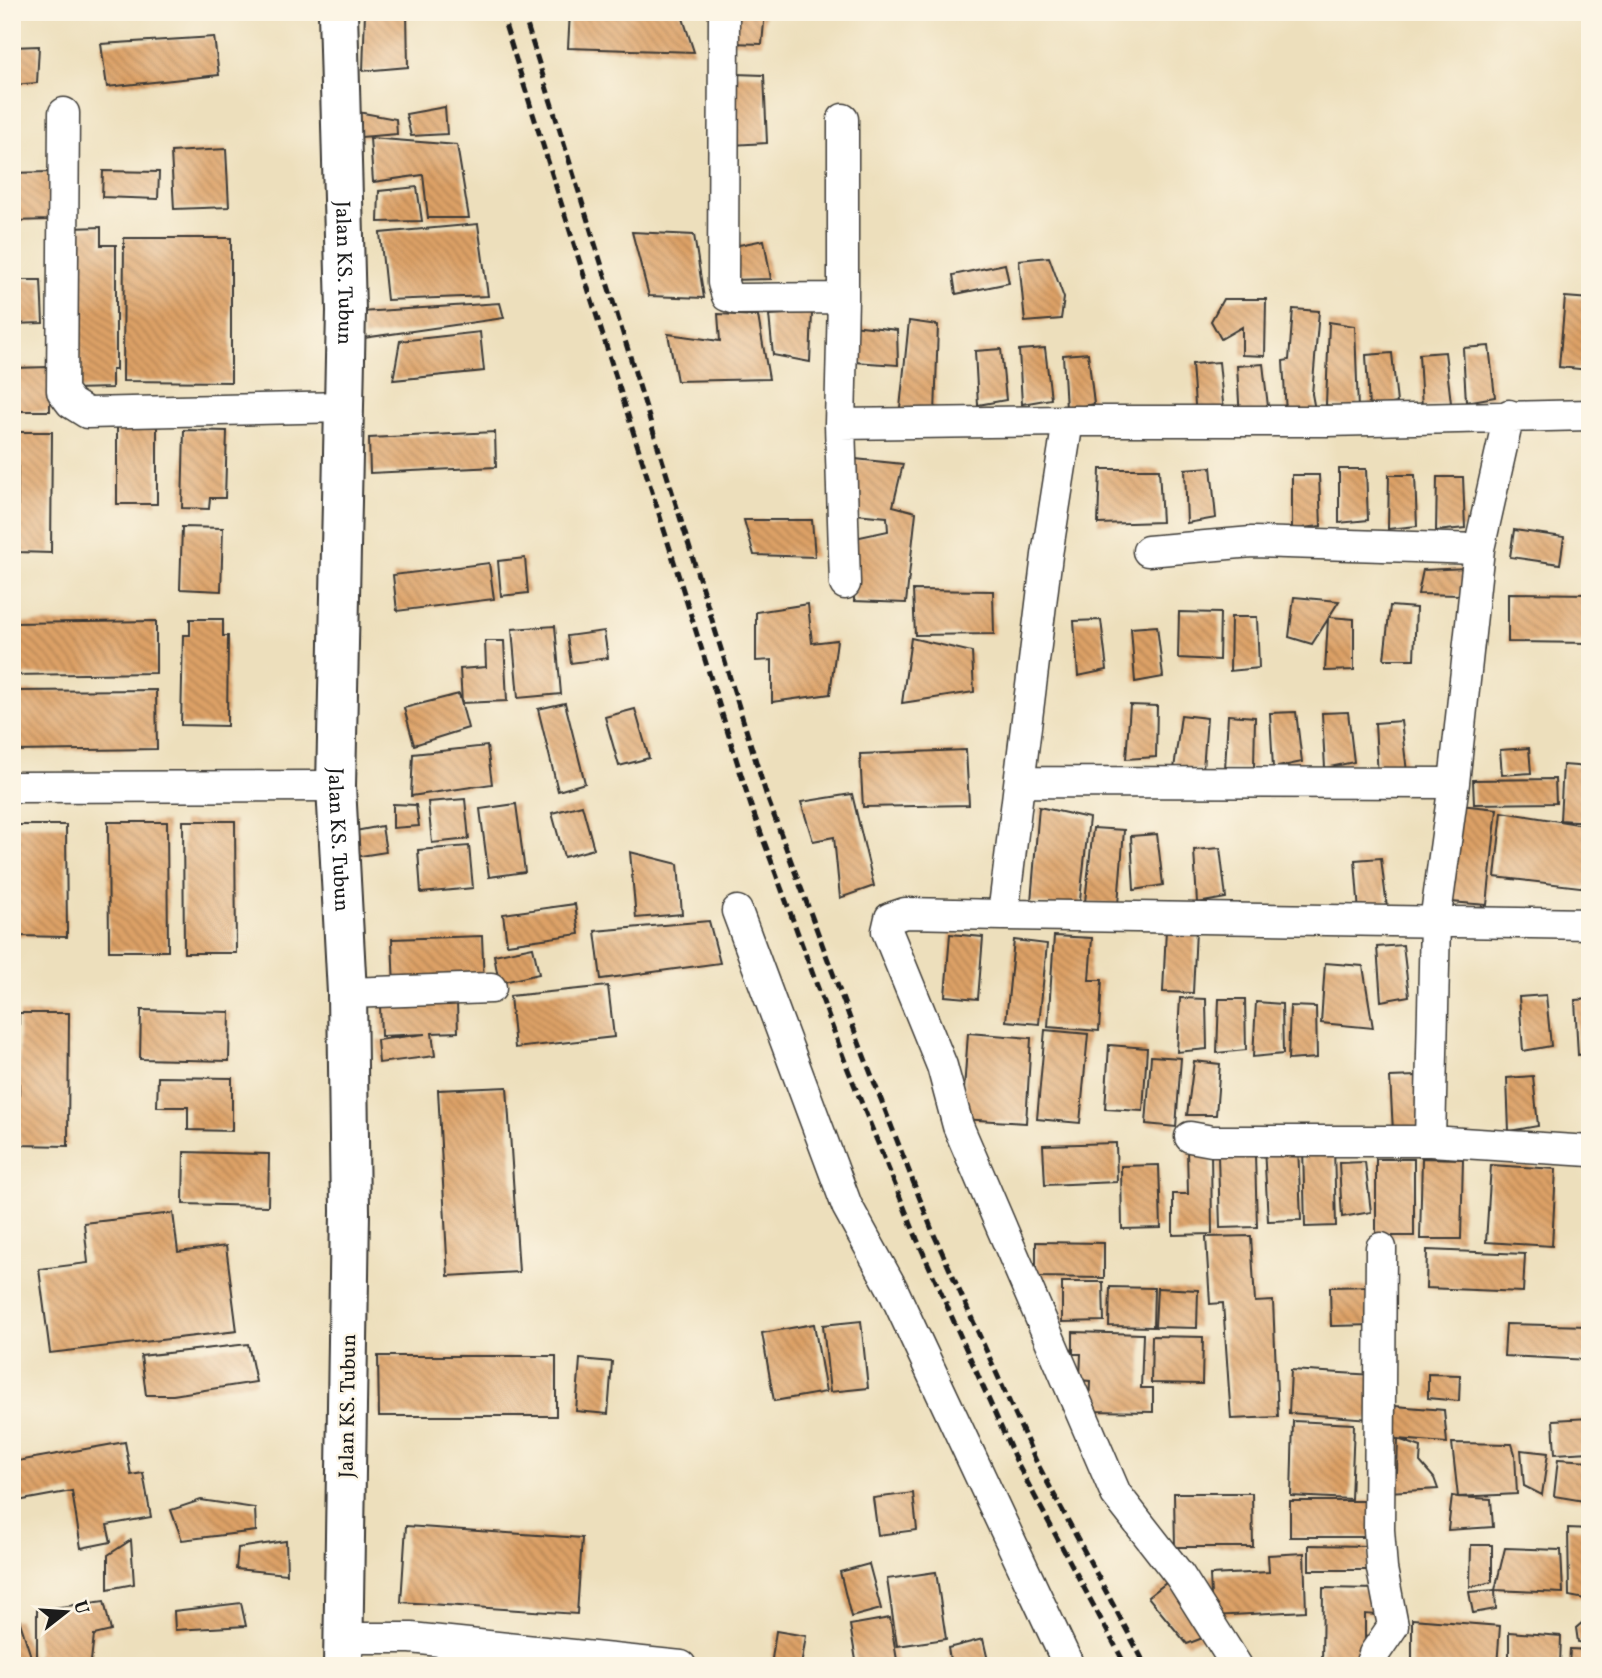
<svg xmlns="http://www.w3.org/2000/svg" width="1602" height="1678" font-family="Vollkorn,serif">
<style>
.building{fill:url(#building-back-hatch)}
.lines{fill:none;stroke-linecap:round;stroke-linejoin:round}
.minor-casing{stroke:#3b3934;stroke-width:33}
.secondary-casing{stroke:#3b3934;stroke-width:42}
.minor{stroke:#fff;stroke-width:30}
.secondary{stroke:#fff;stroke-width:38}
.rail{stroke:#1c1c1c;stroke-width:5;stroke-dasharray:10 5;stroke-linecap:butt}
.labels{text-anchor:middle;stroke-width:5;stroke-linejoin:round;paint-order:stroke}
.street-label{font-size:21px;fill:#1c1c1c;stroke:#fcf5e5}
</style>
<defs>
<pattern id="building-back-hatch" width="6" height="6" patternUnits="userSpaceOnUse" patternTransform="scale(1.75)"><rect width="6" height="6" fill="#dda166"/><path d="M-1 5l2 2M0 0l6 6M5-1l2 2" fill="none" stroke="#b28253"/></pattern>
</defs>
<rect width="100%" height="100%" fill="#fcf5e5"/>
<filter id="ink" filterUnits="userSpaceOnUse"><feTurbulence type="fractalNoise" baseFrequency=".0143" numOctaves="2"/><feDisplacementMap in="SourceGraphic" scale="14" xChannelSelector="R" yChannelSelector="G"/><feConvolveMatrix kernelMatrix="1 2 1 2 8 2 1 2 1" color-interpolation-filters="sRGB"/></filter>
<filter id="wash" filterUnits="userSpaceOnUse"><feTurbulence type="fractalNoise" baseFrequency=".00686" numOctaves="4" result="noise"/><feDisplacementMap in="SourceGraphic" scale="28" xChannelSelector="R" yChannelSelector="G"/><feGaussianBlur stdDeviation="1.57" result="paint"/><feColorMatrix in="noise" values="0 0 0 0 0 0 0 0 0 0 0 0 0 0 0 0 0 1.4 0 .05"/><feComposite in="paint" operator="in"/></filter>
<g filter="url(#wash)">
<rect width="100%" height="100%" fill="#eddfbc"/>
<g id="blocks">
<path class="building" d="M365 12H407L408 67 363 71Z
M570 12H681L694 52 568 48Z
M731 12H765L762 44 731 43Z
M214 37 219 75 107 87 101 44Z
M39 46 37 83 12 85V47Z
M735 74 764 75 767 143 731 145Z
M445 107 447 134 411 136 406 114Z
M358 112 396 119 397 134 361 137Z
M370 138 457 145 469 218H428L423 175 373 182Z
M226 149 229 207 174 209 171 152Z
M103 171 159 172 158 199 102 197Z
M49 172 50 220 12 221V173Z
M417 187 422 221 378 222 379 191Z
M478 224 488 296 387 300 380 233Z
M101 227V245H116V370H112V388L72 389V228Z
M632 232 694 235 704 298 649 296Z
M124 238H231V382L123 381Z
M764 240 771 279 729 280V247Z
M1049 257 1064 298 1061 319 1025 322 1019 260Z
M1005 264 1009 283 956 294 953 275Z
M12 280H41L43 323 12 324Z
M1565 297 1590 299V370L1559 367Z
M1223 299H1266L1265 356 1242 355V327L1221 339 1211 321Z
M500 303 504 318 363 338 361 312Z
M1293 309 1319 311 1312 394 1315 410 1286 414 1283 361 1289 360Z
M812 313 810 362 773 355 769 315Z
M718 314 758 316 769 379 677 381 668 334 720 341Z
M909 321 938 325 935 415 899 418Z
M1329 322 1355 326 1358 410 1326 405Z
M852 325 897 330 898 365 854 362Z
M480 332 484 371 393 380 400 341Z
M1489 346 1495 397 1466 402 1463 348Z
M1045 348 1051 399 1022 404 1019 350Z
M1001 349 1006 400 978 405 975 351Z
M1445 352 1451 403 1422 408 1419 354Z
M1088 353 1094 404 1066 409 1063 355Z
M1392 353 1397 403 1369 408 1366 355Z
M1219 362 1224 413 1196 418 1192 364Z
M1263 364 1269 415 1240 420 1237 366Z
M50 367V411H12V368Z
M117 427H157V504H117Z
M184 430 227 431 225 498H210L209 509 182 508Z
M18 432H52L51 553 17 552Z
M495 432 496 467 370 473 369 438Z
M855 459 903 464 893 506 916 512 906 603 854 601 855 538 888 531 887 517 855 514Z
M1211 467 1216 518 1187 523 1185 469Z
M1100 469H1159L1162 522 1098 524Z
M1339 469H1366L1368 520 1339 523Z
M1292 475H1319L1321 526 1292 529Z
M1389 475H1415L1417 526 1388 529Z
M1437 477H1463L1465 528 1436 531Z
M744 520H812L815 557 754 555Z
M182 527 223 528 221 591 180 589Z
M1514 530 1564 537 1560 564 1510 557Z
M525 558 528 593 501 596 498 561Z
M489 563 494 599 397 611 393 575Z
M1467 568 1460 595 1418 594 1423 570Z
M913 590 993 591 994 634 915 635Z
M1508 593 1590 594V643L1508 642Z
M1294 597 1339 601 1329 617 1354 619V670L1325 671 1328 619 1312 644 1289 637Z
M808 604 812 643 837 640 830 694 772 702V660L756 661V612Z
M1390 606 1416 608 1414 659H1384Z
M1179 612 1220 613 1219 660 1178 658Z
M1231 617H1257L1259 668 1230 671Z
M190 619H223V636H228L227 726 181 725 183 635H190Z
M1101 620 1107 670 1078 676 1074 621Z
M156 621V673L12 675V623Z
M555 626 561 694 518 698 512 629Z
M1157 626 1163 677 1135 682 1131 628Z
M604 631 608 658 571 663 567 636Z
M911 638 972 652 974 692 902 703Z
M485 641H504L507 701 462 703 460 669 486 667Z
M156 690 157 749 12 751V691Z
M459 694 468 728 414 745 404 708Z
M565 703 585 783 558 791 538 709Z
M1130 705 1157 706 1156 757 1126 759Z
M635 709 649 758 619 766 605 717Z
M1296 712 1302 762 1273 768 1270 713Z
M1348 712 1354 762 1325 768 1322 713Z
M1181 715 1207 718 1203 769H1174Z
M1228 715 1255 717 1254 768 1225 769Z
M1401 721 1407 772 1378 777 1375 723Z
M487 746 492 784 411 796 413 754Z
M1529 748 1531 773 1502 775 1500 750Z
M966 750 969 805 863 807 860 754Z
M1563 765 1590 767V822L1560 820Z
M1555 779 1556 803 1474 804 1473 780Z
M852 794 874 886 840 898 834 837 813 841 801 802Z
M465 799 469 839 432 843 428 802Z
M393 804 416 805 419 826 393 828Z
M516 804 525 872 489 877 480 809Z
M582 805 594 849 564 857 552 813Z
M1460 805 1497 809 1487 905 1451 902Z
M1039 807 1089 818 1079 909 1031 902Z
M1502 812 1590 826 1588 888 1495 877Z
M183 821H235L236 953H184Z
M108 822H167L168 951H109Z
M18 825H66L67 937 18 936Z
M382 826 386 852 354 857 350 832Z
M1093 828 1124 830 1118 904 1085 902Z
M1157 834 1163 885 1134 890 1131 836Z
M469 846 473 888 421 893 418 850Z
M1220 848 1226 898 1197 903 1194 850Z
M630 852 678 864 682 914 636 918Z
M1381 858 1387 908 1359 913 1355 860Z
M575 904 579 934 507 944 503 914Z
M709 921 720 963 601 979 595 931Z
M1166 929 1196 930 1193 993 1163 992Z
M950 934 983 937 978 999 945 996Z
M482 936 484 985 394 988 392 939Z
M1054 936 1092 938 1089 980H1102L1099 1031 1048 1027Z
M1014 940 1047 944 1039 1024 1006 1021Z
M1403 945 1409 996 1381 1001 1377 947Z
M533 947 539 974 499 983 494 955Z
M1325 963 1363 966 1373 1028 1321 1023Z
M608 986 614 1037 515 1048 510 996Z
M1546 995 1551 1046 1523 1051 1519 997Z
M1180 998 1206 999 1207 1049 1177 1052Z
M1219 999H1245L1246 1050 1217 1053Z
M1590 999V1053L1578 1055 1575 1000Z
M1256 1002 1282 1004 1283 1054 1253 1057Z
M457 1003 458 1032 432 1033 435 1056 379 1063 377 1040 425 1034 381 1036 380 1005Z
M1290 1006 1316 1007 1317 1058 1288 1060Z
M141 1010 230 1012 229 1061 140 1059Z
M19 1013H69L68 1146 19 1145Z
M1045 1030 1088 1034 1080 1123 1037 1119Z
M968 1033 1031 1038 1026 1123 962 1119Z
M1109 1045 1147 1048 1143 1111 1105 1109Z
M1151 1056 1181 1058 1176 1127 1146 1124Z
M1194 1061 1220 1064 1216 1115H1187Z
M1416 1076 1422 1126 1393 1131 1390 1077Z
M1533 1076 1538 1126 1509 1131 1507 1078Z
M158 1077 232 1078V1131L188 1130V1107H157Z
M507 1087 519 1272 448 1276 438 1090Z
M1116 1143 1117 1182 1045 1185 1043 1145Z
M1298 1145 1301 1220 1268 1221 1264 1147Z
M1334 1146 1336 1226 1305 1227 1303 1147Z
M1187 1149H1211L1212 1234 1173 1235V1194H1188Z
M184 1152 269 1154 268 1206 183 1204Z
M1218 1155H1255L1257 1227 1220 1228Z
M1422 1158 1463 1159 1461 1239H1420Z
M1376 1159H1414V1236H1376Z
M1365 1162 1371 1212 1342 1217 1339 1163Z
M1159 1165 1161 1228 1122 1229 1121 1166Z
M1491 1165 1556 1169 1552 1246 1486 1242Z
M173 1213 178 1252 226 1246 237 1331 50 1353 39 1269 88 1263 84 1223Z
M1251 1236 1255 1302 1273 1301 1278 1417 1231 1419 1223 1303 1210 1304 1206 1237Z
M1036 1242 1104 1243V1278L1036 1277Z
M1427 1250 1525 1254 1523 1292 1426 1288Z
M1062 1282H1103L1104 1321 1062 1322Z
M1373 1286 1375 1325 1331 1326 1330 1287Z
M1110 1287 1154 1288 1153 1327 1109 1326Z
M1157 1288 1198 1290 1197 1328 1155 1327Z
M861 1321 868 1388 830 1392 823 1325Z
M814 1324 826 1392 774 1401 762 1333Z
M1506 1324 1590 1326V1360L1504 1356Z
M1073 1332 1143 1334 1141 1388H1153V1412L1089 1411 1090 1381 1080 1380 1081 1354H1073Z
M1152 1336 1203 1337 1202 1384 1151 1383Z
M248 1344 256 1382 173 1395H146L141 1356Z
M378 1356H556V1416H379Z
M580 1359 612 1362 608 1414 576 1411Z
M1291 1370 1374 1375 1371 1419 1289 1413Z
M1428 1374 1460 1375 1459 1401 1428 1398Z
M1382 1405 1444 1410 1447 1443 1398 1439 1421 1447 1420 1462 1434 1478 1438 1489 1388 1492V1476L1397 1472 1398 1439 1382 1438Z
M1590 1418V1452L1555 1454 1553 1420Z
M1293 1421 1354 1424 1351 1499 1291 1496Z
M125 1442 131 1475 143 1473 151 1517 107 1525 111 1542 81 1548 72 1491 12 1502V1462Z
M1452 1443 1512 1444 1515 1454 1517 1494 1458 1497 1491 1499 1493 1527 1448 1530 1452 1496 1458 1497Z
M1521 1450 1548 1453 1542 1495 1524 1486Z
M1558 1459 1590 1461V1502L1554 1496Z
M913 1493 917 1530 878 1535 873 1498Z
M1174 1493H1252L1253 1547H1175Z
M201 1500 255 1508 256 1531 182 1540 171 1510Z
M1290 1501H1375L1376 1537H1290Z
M406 1526 582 1538 577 1614 401 1602Z
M1568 1528 1590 1529V1600L1569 1596Z
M131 1540 134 1584 108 1589V1555Z
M286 1541 287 1574 236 1569 238 1548Z
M1309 1545 1369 1546V1570H1309Z
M1471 1545H1492V1582L1470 1587Z
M1505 1548 1561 1550 1563 1593 1495 1590Z
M1304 1553 1306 1611 1212 1616 1210 1575 1269 1572 1268 1555Z
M869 1564 881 1609 851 1617 840 1572Z
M936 1572 946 1639 897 1646 887 1579Z
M1170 1580 1213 1634 1187 1644 1148 1597Z
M1323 1588 1377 1589V1615L1365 1614V1666H1322Z
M1495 1590 1496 1609 1473 1613 1469 1592Z
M104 1601 111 1631 94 1635 91 1661 37 1666V1610Z
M241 1603 246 1626 175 1630 174 1611Z
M1590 1616V1644L1578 1642 1576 1628Z
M890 1618 898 1666H857L850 1625Z
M19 1619 34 1666H12V1620Z
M1412 1619 1500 1626 1497 1666H1412Z
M776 1631 806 1636 801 1666H771Z
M1509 1632 1561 1636 1560 1666H1509Z
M983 1639 989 1665 951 1666 948 1648Z
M1570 1649 1590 1650V1666H1569Z"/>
</g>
</g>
<g filter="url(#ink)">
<use href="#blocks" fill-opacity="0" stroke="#3b3934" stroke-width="2"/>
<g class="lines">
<g class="minor-casing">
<path id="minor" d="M724 12 723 283 727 296 736 299 843 298 840 424 1068 421
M64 113 62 391 71 403 87 413 345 407
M843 119V298
M1509 415 1479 549 1454 783 1435 922 1430 1141 1590 1151
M1590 415 1327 421H1068L1047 555 1003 915 1590 924
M840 424 845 584
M1148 551 1252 542 1479 549
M1021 782 1454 783
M12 787 336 786
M737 911 847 1206 892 1288 1069 1666
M1003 915 905 913 890 918 887 931 942 1066 958 1126 1116 1494 1180 1576 1237 1666
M347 993 491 988
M1190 1137 1212 1141H1430
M343 1638H411L681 1666
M1370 1666 1374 1654 1393 1626 1382 1569 1379 1530 1381 1248"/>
</g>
<g class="secondary-casing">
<g id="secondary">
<path id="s1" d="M338 12 346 311 336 786 347 993 350 1211 343 1666"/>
</g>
</g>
<use href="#minor" class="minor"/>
<use href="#secondary" class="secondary"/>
<path class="rail" d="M501 12 751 806 847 1067 917 1239 1018 1465 1126 1666
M523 12 767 797 864 1056 932 1230 1036 1461 1146 1666"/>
</g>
</g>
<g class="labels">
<g class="street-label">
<text dy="7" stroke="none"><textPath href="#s1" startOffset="261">Jalan KS. Tubun</textPath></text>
<text dy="7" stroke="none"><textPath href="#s1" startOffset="828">Jalan KS. Tubun</textPath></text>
<text transform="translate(347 1406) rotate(-89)" y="7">Jalan KS. Tubun</text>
</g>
</g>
<rect width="1602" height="1678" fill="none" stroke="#fcf5e5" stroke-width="42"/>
<g transform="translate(66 1612) rotate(73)" stroke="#fcf5e5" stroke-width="5" paint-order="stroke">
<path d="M0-5L12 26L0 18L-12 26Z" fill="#1c1c1c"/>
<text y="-10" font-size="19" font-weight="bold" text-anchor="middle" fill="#1c1c1c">U</text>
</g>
</svg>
